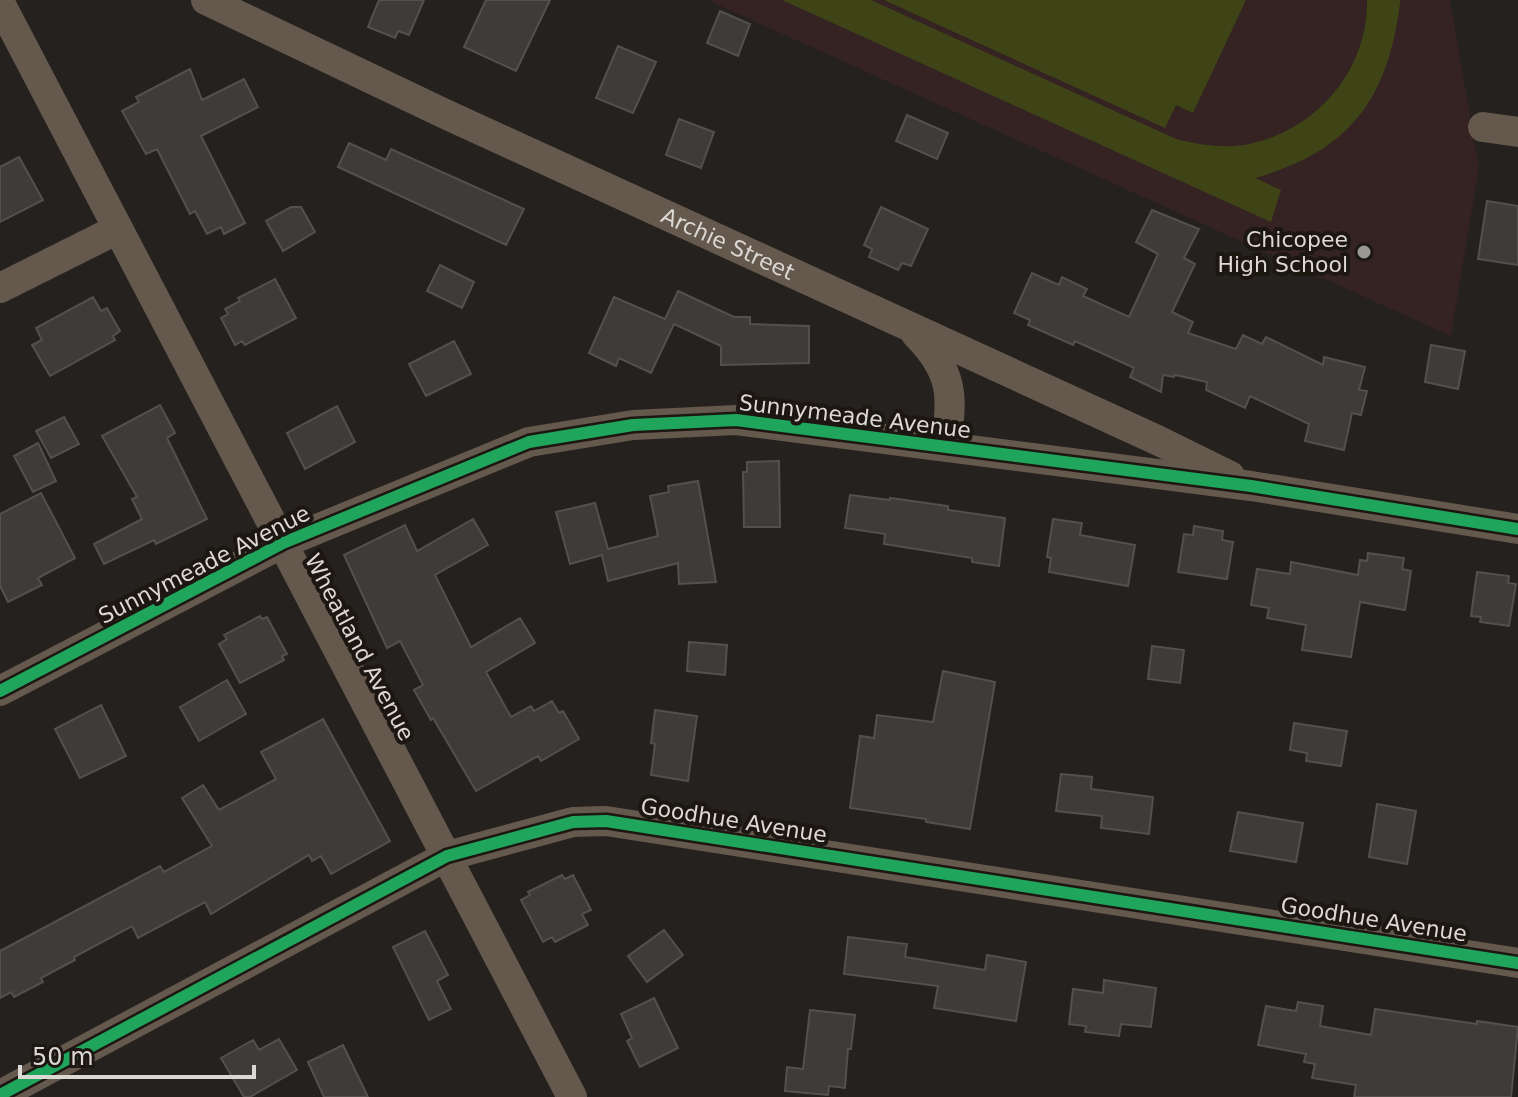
<svg xmlns="http://www.w3.org/2000/svg" width="1518" height="1097" font-family="'DejaVu Sans',sans-serif">
<style>
.education{fill:#342322}
.green{fill:#3f4417}
.building{fill:#3e3b3a;stroke:#535050;stroke-width:2}
.lines{fill:none;stroke-linecap:round;stroke-linejoin:round}
.minor{stroke:#65594e;stroke-width:30}
.cycleway-casing{stroke:#1d1712;stroke-width:17}
.cycleway{stroke:#20a55d;stroke-width:12}
.poi-dot{fill:#9c9894;stroke:#1d1712;stroke-width:3}
.labels{text-anchor:middle;stroke-width:8;stroke-linejoin:round;paint-order:stroke}
.poi-label{font-size:22px;fill:#dcd8d4;stroke:#1d1712;text-anchor:end}
.street-label{font-size:22px;fill:#dcd8d4;stroke:#1d1712}
</style>
<rect width="100%" height="100%" fill="#24211e"/>
<path class="education" d="M707 0H1450L1479 167 1451 336Z"/>
<path class="green" d="M782 0H871L1176 139C1200 145 1225 149 1249 144 1317 130 1368 70 1367 0H1400V3C1388 99 1350 151 1255 178L1281 190 1271 222Z
M884 0H1246L1193 113 1176 105 1165 128Z"/>
<path class="building" d="M379 0H424L409 35 398 31 395 38 368 27Z
M486 0H550L516 71 464 47Z
M720 11 750 24 738 56 707 43Z
M618 46 656 62 633 113 596 98Z
M190 69 202 100 244 79 258 107 201 136 245 223 224 234 221 227 207 234 195 211 190 214 157 149 146 154 122 111 139 102 136 97Z
M907 115 948 133 937 159 896 141Z
M679 119 714 132 701 168 666 155Z
M349 143 386 160 391 149 524 209 506 245 338 167Z
M19 157 43 200 0 222V167Z
M1487 201 1518 206V265L1478 259Z
M291 207H301L315 232 283 251 266 221Z
M881 207 928 229 911 266 902 263 898 270 869 257 872 249 864 245Z
M1152 210 1199 229 1184 258 1195 264 1172 312 1193 322 1188 333 1236 349 1243 335 1262 344 1266 337 1323 365 1324 357 1365 367 1359 390 1367 391 1361 415 1352 413 1344 450 1305 441 1309 424 1250 396 1245 408 1206 390 1207 382 1175 375 1174 377 1163 375 1161 392 1130 377 1134 368 1130 366 1075 341 1073 345 1028 325 1030 320 1014 313 1032 273 1059 285 1062 277 1087 289 1083 296 1129 317 1158 254 1136 242Z
M440 265 474 282 462 308 427 291Z
M275 279 296 318 245 345 242 341 235 345 221 318 228 314 225 309 240 301 238 298Z
M678 291 734 317H750V324L809 326V363L721 365V346L674 324 651 373 619 358 616 366 589 353 614 297 665 319Z
M93 297 101 311 107 308 120 331 113 336 115 340 50 376 32 345 42 340 36 328Z
M454 341 471 374 426 396 409 364Z
M1431 345 1465 351 1458 389 1425 382Z
M160 405 175 433 167 438 207 519 156 544 154 540 104 564 94 544 142 519 132 499 137 497 102 436Z
M337 406 355 442 305 469 287 433Z
M64 417 79 444 51 458 36 431Z
M38 443 56 481 33 492 14 456Z
M779 461 780 527H744L743 472H747V462Z
M698 481 716 582 679 584 678 563 608 581 602 555 570 564 556 512 595 503 608 549 658 536 650 496 669 492 668 486Z
M41 493 75 558 38 578 42 585 8 602 0 586V514Z
M850 495 890 500V498L905 500 948 506V510L1005 518 999 566 972 562V558L884 544 885 534 845 528Z
M473 519 488 545 435 575 471 647 520 618 535 643 486 672 511 717 531 706 534 711 552 701 559 713 563 711 579 739 541 761 538 756 476 791 433 718 431 720 414 690 423 685 400 641 387 648 344 555 405 525 417 551Z
M1053 519 1082 523 1080 535 1135 545 1128 586 1049 572 1051 558 1047 557Z
M1194 526 1223 531 1222 540 1233 542 1227 579 1178 572 1184 534 1193 535Z
M1368 553 1404 558 1402 569 1411 571 1405 610 1360 602 1351 657 1302 650 1306 625 1267 618 1269 608 1251 605 1257 569 1290 574 1291 562 1358 575 1360 560 1367 561Z
M1477 572 1509 576 1508 583 1516 584 1509 626 1480 622 1481 617 1471 616Z
M260 616 262 619 267 617 287 654 282 656 284 660 240 683 219 644 227 639 224 635Z
M689 642 727 645 725 675 687 671Z
M1152 646 1184 650 1180 683 1148 679Z
M943 671 995 682 970 829 926 822V819L850 808 860 736 874 738 877 715 933 722Z
M227 680 246 714 199 741 180 707Z
M101 705 126 756 80 778 55 729Z
M655 710 697 716 688 781 651 775 655 744 651 743Z
M323 719 390 841 331 874 321 856 312 861 309 855 211 914 205 902 138 938 132 926 74 957 75 960 41 978 43 982 14 997 11 992 0 998V951L160 866 164 872 212 846 182 798 203 785 219 810 276 779 261 752Z
M1294 723 1347 731 1341 766 1306 761 1307 753 1290 750Z
M1061 774 1092 777 1091 789 1153 797 1149 834 1101 828 1102 816 1056 811Z
M1377 804 1416 811 1407 864 1369 857Z
M1238 812 1303 823 1296 862 1230 851Z
M562 875 565 879 573 875 591 910 582 914 588 925 555 942 552 937 543 942 521 900 530 895 528 892Z
M664 930 683 955 647 982 628 956Z
M425 931 448 975 437 981 451 1009 429 1020 393 947Z
M848 937 907 944 905 957 985 970 987 955 1026 962 1016 1021 934 1008 938 986 844 974Z
M1104 980 1156 988 1151 1027 1121 1024 1119 1036 1085 1032 1086 1026 1069 1024 1073 989 1103 993Z
M654 998 678 1048 640 1067 627 1041 632 1038 621 1014Z
M1298 1002 1323 1006 1320 1026 1371 1035 1375 1009 1477 1024V1021L1518 1027 1511 1097H1354L1356 1085 1312 1078 1315 1064 1304 1062 1306 1054 1258 1045 1266 1006 1296 1011Z
M810 1010 855 1015 851 1049H848L845 1088 829 1086 828 1095 785 1091 787 1067 803 1069Z
M279 1039 297 1070 250 1097H244L221 1058 253 1040 259 1050Z
M343 1045 368 1097H324L308 1062Z"/>
<g class="lines">
<g class="minor">
<path id="s1" d="M206 0 443 113 1157 440 1230 476"/>
<path d="M0 3 572 1097"/>
<path d="M1483 127 1518 132"/>
<path d="M0 288 118 229"/>
<path d="M916 334C953 371 954 397 945 446"/>
<path d="M0 691 283 543 529 442 633 425 736 420 1251 486 1518 529"/>
<path d="M0 1095 447 856 573 822 606 821 1518 963"/>
</g>
<g class="cycleway-casing">
<path id="cycleway" d="M0 691 283 543 529 442 633 425 736 420 1251 486 1518 529
M0 1095 447 856 573 822 606 821 1518 963"/>
</g>
<use href="#cycleway" class="cycleway"/>
</g>
<circle class="poi-dot" cx="1364" cy="252" r="8"/>
<g class="labels">
<g class="poi-label">
<text x="1348" y="247">Chicopee<tspan x="1348" dy="25">High School</tspan></text>
</g>
<g class="street-label">
<text dy="8" stroke="none"><textPath href="#s1" startOffset="576">Archie Street</textPath></text>
<text transform="translate(855 416) rotate(7)" y="8">Sunnymeade Avenue</text>
<text transform="translate(204 564) rotate(-27)" y="8">Sunnymeade Avenue</text>
<text transform="translate(360 647) rotate(62)" y="8">Wheatland Avenue</text>
<text transform="translate(734 820) rotate(9)" y="8">Goodhue Avenue</text>
<text transform="translate(1374 919) rotate(9)" y="8">Goodhue Avenue</text>
</g>
</g>
<path d="M20 1065v12h234v-12" fill="none" stroke="#dcd8d4" stroke-width="4"/>
<text x="32" y="1065" font-size="24" fill="#dcd8d4" stroke="#1d1712" stroke-width="6" paint-order="stroke">50 m</text>
</svg>
